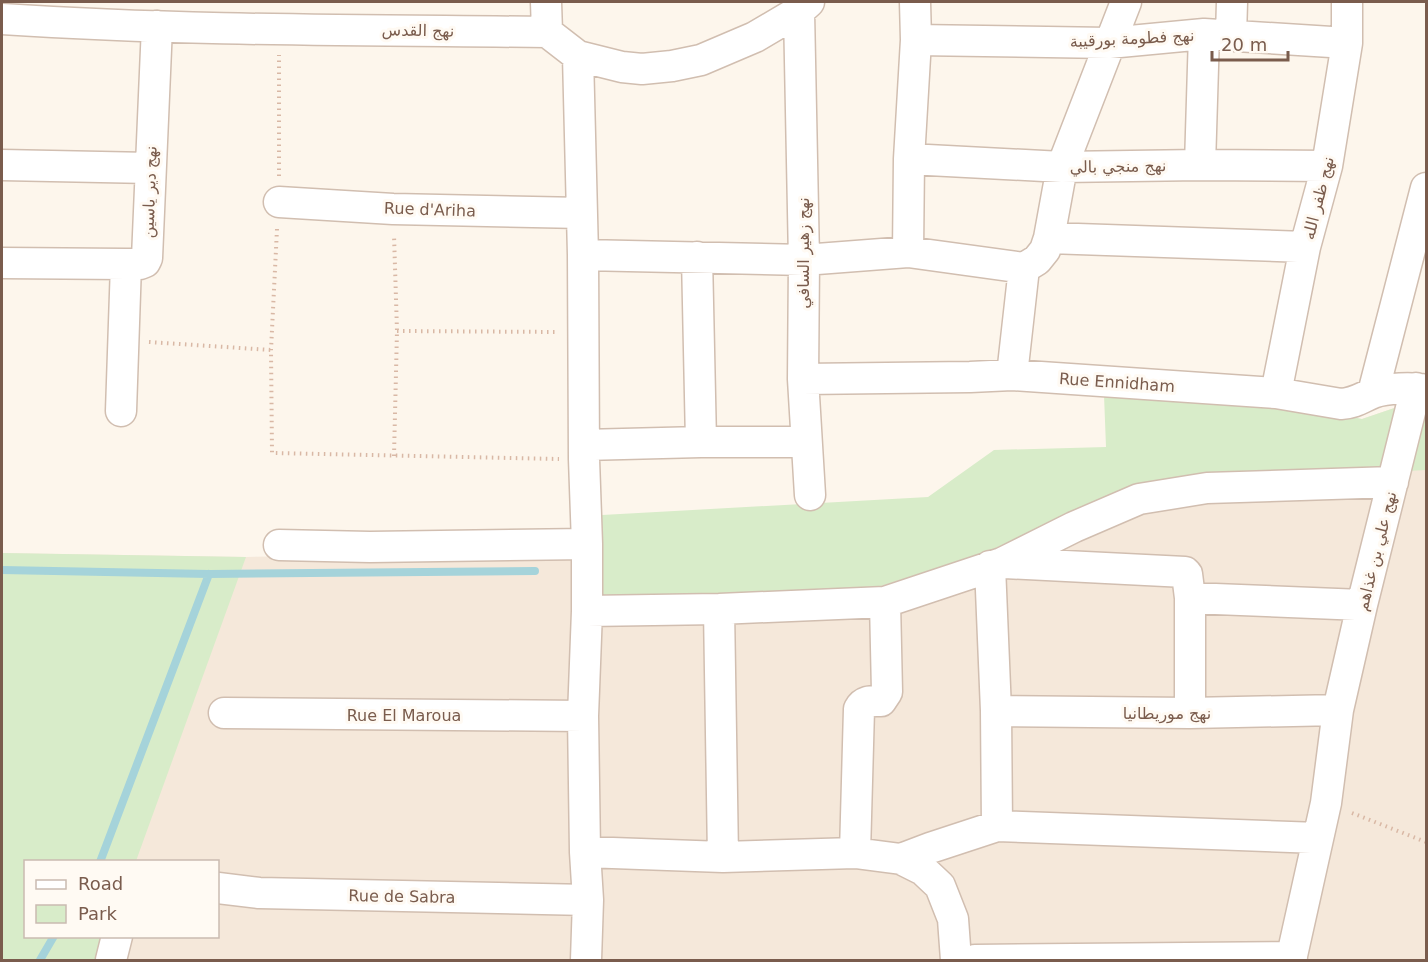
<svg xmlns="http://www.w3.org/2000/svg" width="1428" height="962" font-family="'DejaVu Sans',Vazirmatn,sans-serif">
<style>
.residential{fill:#f5e8da;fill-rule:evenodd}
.green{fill:#d8ecc9}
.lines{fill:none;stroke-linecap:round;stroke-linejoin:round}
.stream{stroke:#a5d3da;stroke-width:8}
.minor-casing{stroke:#d1beb0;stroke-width:33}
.path{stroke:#d9b8a5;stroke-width:4;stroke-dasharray:1.5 4.5;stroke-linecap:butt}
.minor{stroke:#fff;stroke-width:30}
.labels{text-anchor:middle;stroke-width:6;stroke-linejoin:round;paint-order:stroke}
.street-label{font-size:16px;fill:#7a5c4d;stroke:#fffaf3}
</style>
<rect width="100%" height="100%" fill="#fdf6ec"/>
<path class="residential" d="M1412 402 1426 405V960H2V553L246 557 946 545 1362 419ZM26 862H218V936H26Z"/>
<path class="green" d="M1104 395 1275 400 1362 419 1412 402 1426 405V470L1139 486 984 553 862 592 602 599V515L928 497 994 450 1106 447Z
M2 553 246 557 136 861 26 862V936L109 937 101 960H2Z"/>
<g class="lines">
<path class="stream" d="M2 570 209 574 535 571
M100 862 209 574
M40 960 54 936"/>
<g class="minor-casing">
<path id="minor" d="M546 2 547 32
M799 11 804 260 803 379 810 495
M2 19C183 31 366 30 547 32L578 56 622 67 642 69 672 66 701 60 755 37 799 11 809 2
M1231 36 1232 2
M916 40 1109 43 1204 34 1347 43
M578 56 583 255 584 459 587 544V611L583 716 585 852 588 900 586 960
M909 159 1062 167 1200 165 1327 166
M2 165 150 168
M1200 165 1204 34
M279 202 393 209 582 213
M1049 238 1305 247
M908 252 909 159 916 40 915 2
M583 255 804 260 908 252 1024 268
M697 257 701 442
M2 263 126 264
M1012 375 1024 268 1037 260 1045 250 1049 238 1062 167 1126 2
M803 379 970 377 1012 375 1276 393 1341 404C1355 403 1361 398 1373 393 1385 388 1414 387 1426 390
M1276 393 1305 247 1327 166 1347 43V2
M1373 393 1426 188
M121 411 126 264H140L145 262 147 258 157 26
M584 445 701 442H806
M279 545 370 547 587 544
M1004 563 1185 572 1187 574 1190 598V713
M990 566 996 711 997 826
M1190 598 1362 605
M719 609 723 857
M587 611 719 609 885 602 1002 563 1074 527 1139 499 1207 488 1393 482
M996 711 1190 713 1338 710
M224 713 583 716
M585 852 723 857 855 853 901 859 923 870 940 886 953 919 956 960
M855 853 859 709C864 700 872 701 881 701L887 692 885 602
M901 859 930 848 997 826 1318 838
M218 888 259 893 588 900
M111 960 117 936
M975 960 1292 957
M1291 960 1326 803 1338 710 1362 605 1416 388"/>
</g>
<path class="path" d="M279 176V55
M277 229 271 350 272 453 559 459
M397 331 558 332
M149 342 271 350
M394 456 397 331 394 235
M1352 813 1426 842"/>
<use href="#minor" class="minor"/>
</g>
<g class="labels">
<g class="street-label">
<text transform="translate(418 30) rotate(1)" y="6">نهج القدس</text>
<text transform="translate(1132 38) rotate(-3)" y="6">نهج فطومة بورقيبة</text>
<text transform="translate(1118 166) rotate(-1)" y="6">نهج منجي بالي</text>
<text transform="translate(149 192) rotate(-88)" y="6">نهج دير ياسين</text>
<text transform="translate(1318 198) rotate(-76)" y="6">نهج ظفر الله</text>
<text transform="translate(430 209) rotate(2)" y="6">Rue d'Ariha</text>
<text transform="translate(803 253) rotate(-90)" y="6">نهج زهير السافي</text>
<text transform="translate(1117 382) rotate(4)" y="6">Rue Ennidham</text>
<text transform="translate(1376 551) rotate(-76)" y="6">نهج علي بن غذاهم</text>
<text x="1167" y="719">نهج موريطانيا</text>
<text x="404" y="721">Rue El Maroua</text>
<text transform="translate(402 896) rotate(1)" y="6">Rue de Sabra</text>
</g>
</g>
<rect width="1428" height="962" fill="none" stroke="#7a5c4d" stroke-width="6"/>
<rect x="24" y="860" width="195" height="78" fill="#fffaf3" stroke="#cabbb1" stroke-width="1.5"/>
<rect x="36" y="880" width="30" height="9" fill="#ffffff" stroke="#cabbb1" stroke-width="1.5"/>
<text x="78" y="890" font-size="18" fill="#7a5c4d">Road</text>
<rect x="36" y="905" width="30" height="18" fill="#d8ecc9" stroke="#cabbb1" stroke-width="1.5"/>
<text x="78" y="920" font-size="18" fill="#7a5c4d">Park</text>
<path d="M1212 51v9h76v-9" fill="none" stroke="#7a5c4d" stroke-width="3"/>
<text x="1221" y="51" font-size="18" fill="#7a5c4d" stroke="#fffaf3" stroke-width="4.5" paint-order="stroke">20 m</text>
</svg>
